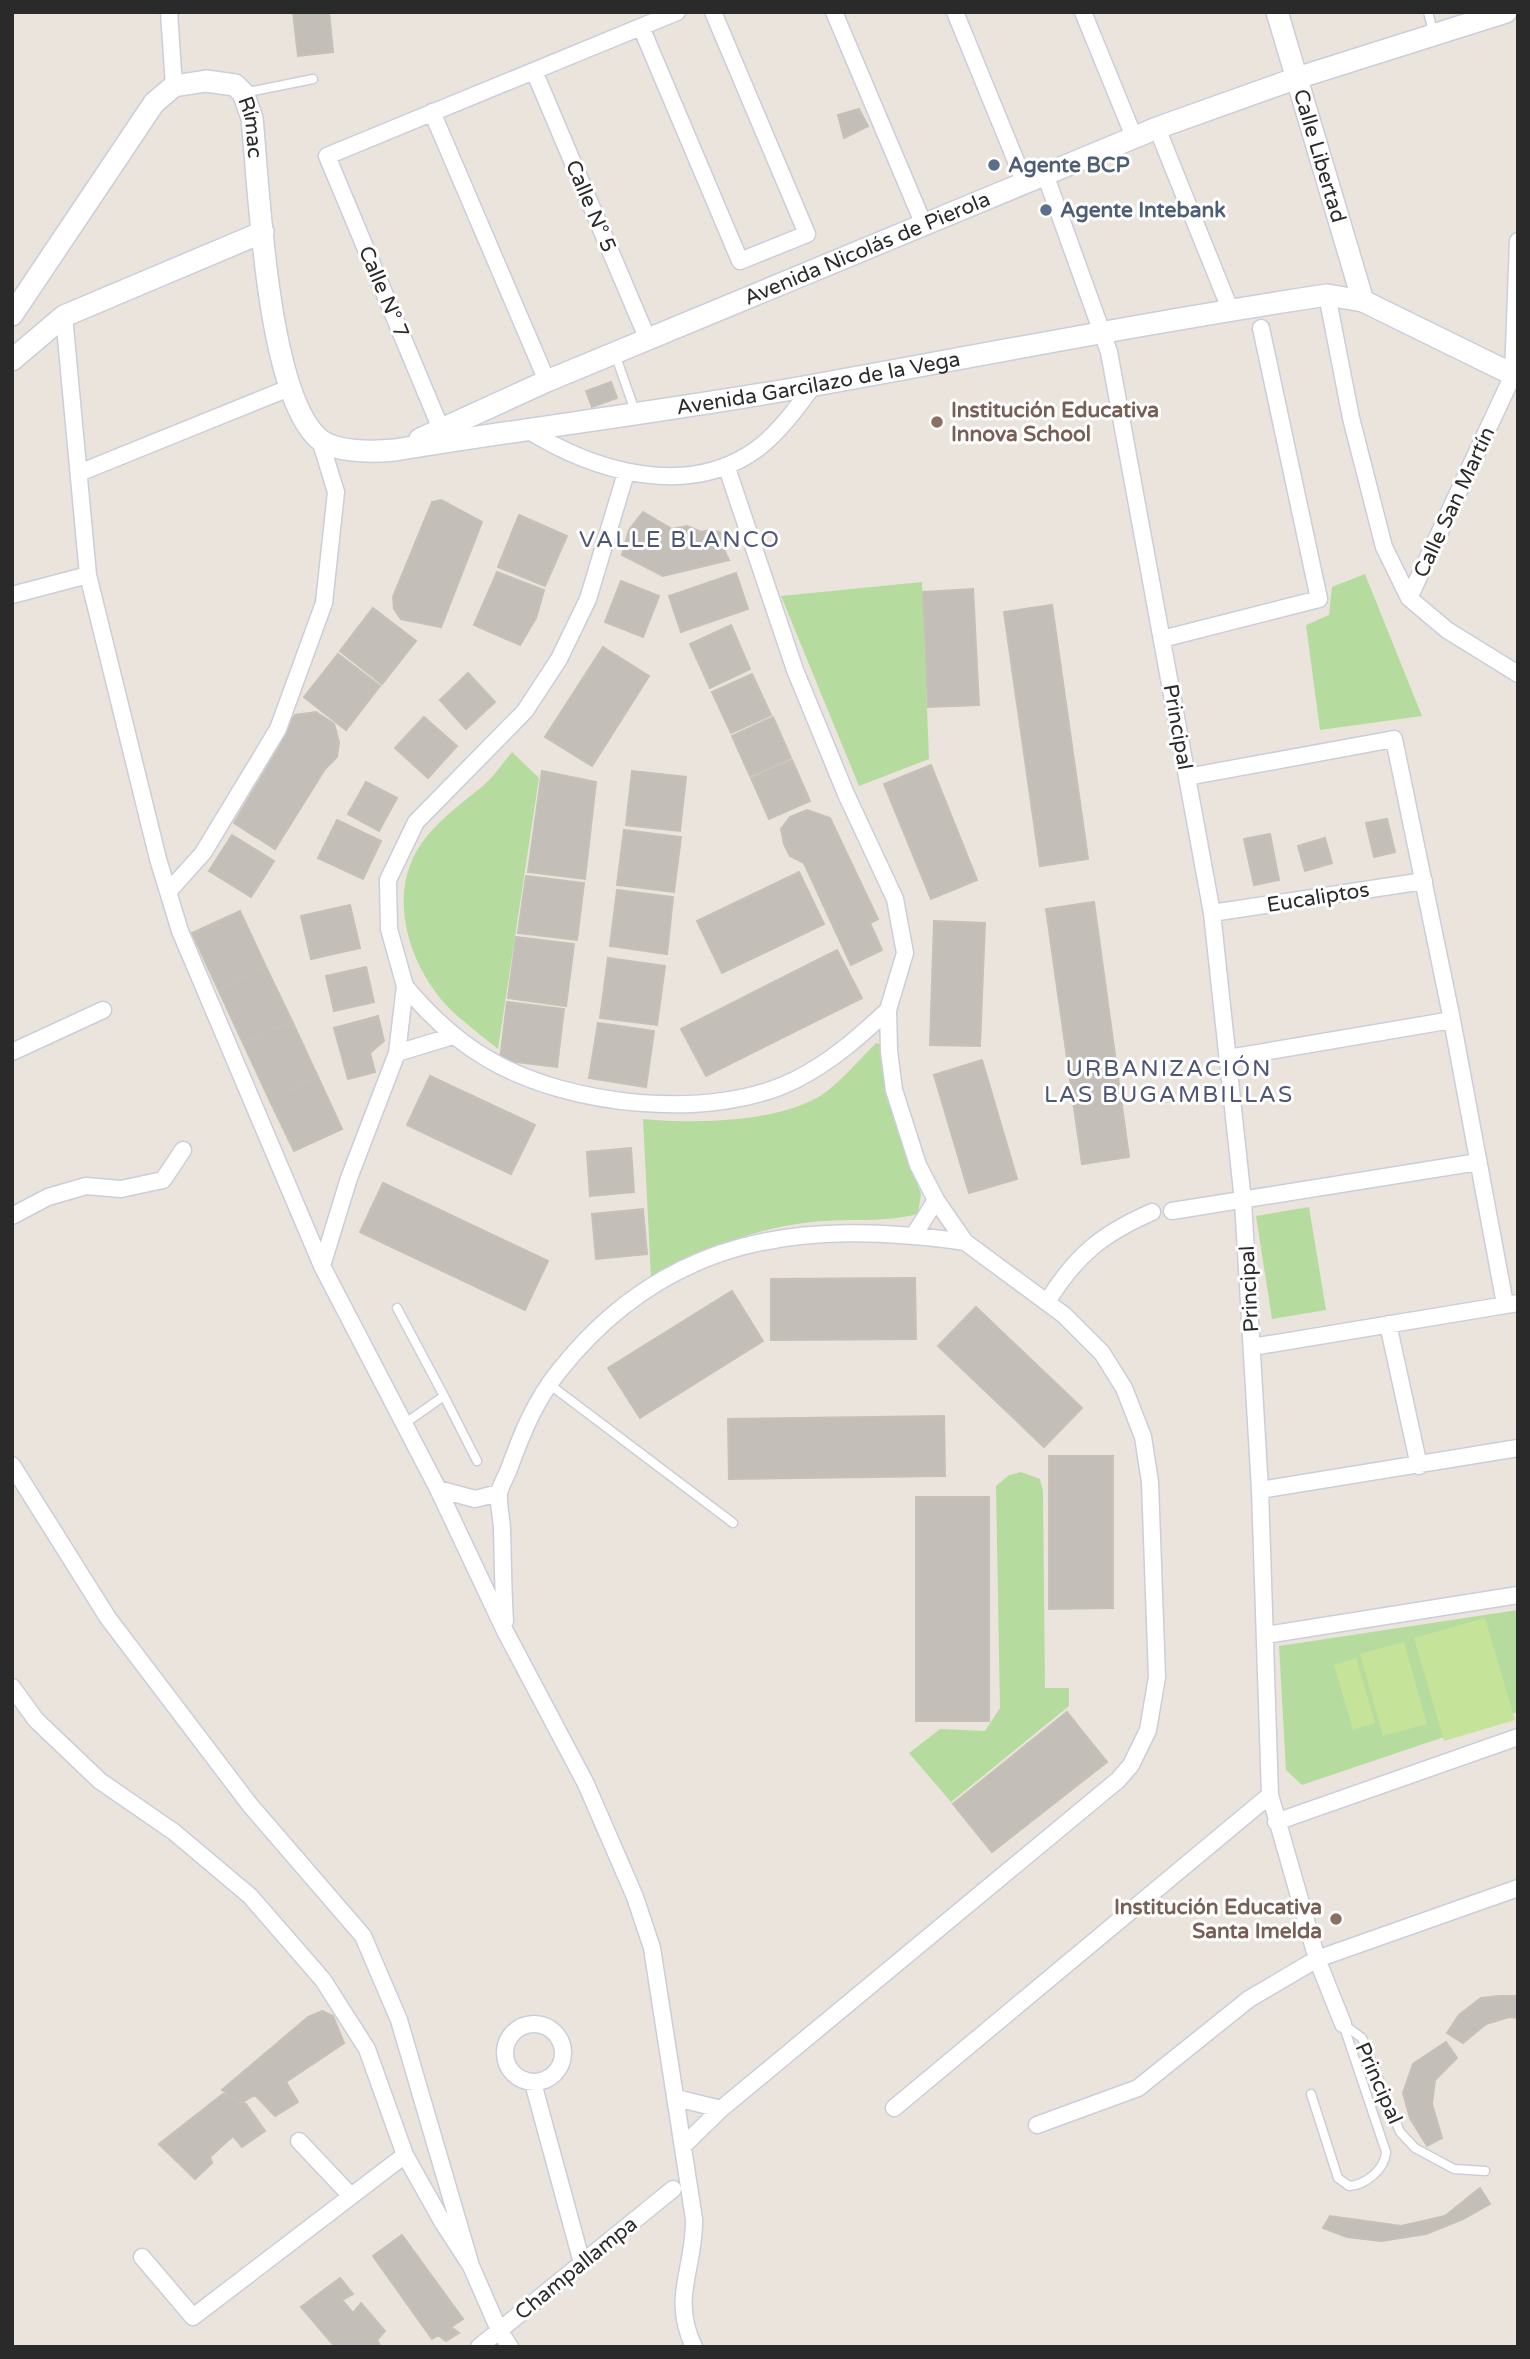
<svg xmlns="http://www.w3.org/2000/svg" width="1530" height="2359" font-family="'Varela Round',sans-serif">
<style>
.green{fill:#b5dc9e}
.pitch{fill:#c6e39a}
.building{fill:#c3bfb8;stroke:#c6c0b7;stroke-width:2}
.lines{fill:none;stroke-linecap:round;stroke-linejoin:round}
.lane-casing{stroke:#cbceda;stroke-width:11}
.street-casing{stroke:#cbceda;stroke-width:19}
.secondary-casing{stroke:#cbceda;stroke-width:24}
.lane{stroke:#fff;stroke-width:8}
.street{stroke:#fff;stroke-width:16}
.secondary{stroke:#fff;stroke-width:21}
.service-dot{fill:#5c6f8a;stroke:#fff;stroke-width:2.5}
.education-dot{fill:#8d6e63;stroke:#fff;stroke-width:2.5}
.labels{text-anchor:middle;stroke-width:6;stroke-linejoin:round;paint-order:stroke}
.street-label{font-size:21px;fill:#2a2a2a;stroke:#fff}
.service-label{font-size:21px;font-weight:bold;fill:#4e5e75;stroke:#fff;text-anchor:start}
.education-label{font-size:21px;font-weight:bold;fill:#785e54;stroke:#fff;text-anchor:start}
.neighbourhood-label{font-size:23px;letter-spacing:2px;fill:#4e5676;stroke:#fff}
</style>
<rect width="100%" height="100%" fill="#eae4dd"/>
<path class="green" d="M1365 574 1422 716 1320 730 1306 625 1329 615 1332 587Z
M922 582 929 759 859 786 781 596Z
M512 752 539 778 498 1049C482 1036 466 1024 452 1011 410 970 385 896 421 844 438 820 461 804 484 785 494 776 503 763 512 752Z
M876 1043 887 1046 898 1133 921 1194 918 1214C883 1223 848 1218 812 1222 750 1229 707 1249 651 1277L643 1119C694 1124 784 1123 826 1092 844 1078 860 1059 876 1043Z
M1309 1207 1326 1310 1272 1319 1256 1216Z
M1021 1472 1040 1479 1043 1491 1045 1688H1069V1706L951 1802 909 1753 940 1729 985 1731 1000 1708 996 1486 1009 1475Z
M1518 1610V1712L1302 1785 1286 1770 1279 1646Z"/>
<path class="pitch" d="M1485 1618 1515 1720 1444 1741 1414 1638Z
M1404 1642 1427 1724 1383 1736 1360 1654Z
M1356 1658 1375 1723 1353 1730 1334 1665Z"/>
<path class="building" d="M293 12H329L333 52 298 56Z
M859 109 868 126 844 138 838 115Z
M611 382 617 398 592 407 586 391Z
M441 500 482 522 441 627 401 619 394 609 393 597 432 502Z
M643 512 672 529 687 526 701 532 710 530 724 533 720 542 729 560 663 576 622 555 629 530Z
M519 515 567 536 545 586 498 567Z
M497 572 544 590 536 618 520 645 474 625Z
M736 573 748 609 681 632 669 596Z
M621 581 659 596 643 637 605 622Z
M973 589 979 705 928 707 923 592Z
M1052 605 1088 859 1040 866 1004 612Z
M373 608 416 641 382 684 340 651Z
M731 625 750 669 710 688 690 644Z
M603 647 649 676 592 766 545 737Z
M338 654 380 686 346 730 304 697Z
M468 673 495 702 466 729 440 700Z
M752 674 771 715 731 733 712 692Z
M316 712 334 724 339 742 337 757 325 769 275 849 234 823 281 744 283 731 295 715Z
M424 717 457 746 428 778 395 748Z
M773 717 791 758 750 776 732 736Z
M792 760 810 801 769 819 751 778Z
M931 765 977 880 931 899 884 784Z
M542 771 596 782 585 879 528 872Z
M632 771 686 777 680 831 626 825Z
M366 782 397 798 379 831 348 814Z
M807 810 830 818 878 919 870 923 882 950 851 965 804 863 790 856 784 844 781 829 790 817Z
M1387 819 1395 852 1374 857 1366 823Z
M337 820 381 841 363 879 318 858Z
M624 830 681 837 674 892 617 885Z
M1270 834 1279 880 1254 885 1244 839Z
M232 835 274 861 251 897 209 871Z
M1325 838 1332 863 1305 871 1298 846Z
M799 872 824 924 722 973 697 921Z
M526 876 584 883 577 940 518 933Z
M617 890 673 897 667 954 610 946Z
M1094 902 1129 1157 1082 1164 1046 909Z
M350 905 360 948 311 959 301 916Z
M240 911 266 967 218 989 192 933Z
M934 921 985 923 980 1046 930 1045Z
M516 937 574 944 566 1006 508 998Z
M837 950 862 998 706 1076 681 1029Z
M608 958 665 966 657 1025 600 1018Z
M266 967 292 1021 243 1043 218 989Z
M366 967 374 1002 334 1011 326 976Z
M507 1002 564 1009 557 1067 500 1060Z
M378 1016 384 1041 370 1053 375 1072 348 1079 334 1028Z
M292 1021 318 1077 269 1099 243 1043Z
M598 1023 654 1031 646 1087 589 1078Z
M982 1060 1017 1179 969 1193 934 1075Z
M430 1076 535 1125 511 1174 407 1125Z
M318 1077 342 1129 294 1151 269 1099Z
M631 1148 634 1192 590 1196 587 1152Z
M383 1183 548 1261 525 1310 360 1232Z
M643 1209 647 1254 596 1259 592 1214Z
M915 1278 916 1339 771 1340V1279Z
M732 1291 763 1341 640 1418 608 1368Z
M976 1307 1082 1408 1044 1447 938 1346Z
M944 1416 945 1476 729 1479 728 1419Z
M1049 1456H1113V1608L1049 1609Z
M916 1497H989V1721H916Z
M1067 1712 1107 1762 992 1852 953 1804Z
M1499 1996H1518V2018L1509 2017 1486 2024 1463 2043 1447 2033 1459 2015 1481 1998Z
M322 2011 333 2016 344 2043 286 2082 298 2102 275 2116 255 2095 241 2103 222 2090 308 2017Z
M1446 2042 1457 2058 1435 2080 1432 2104 1442 2138 1427 2146 1410 2118 1403 2093 1413 2064Z
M223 2094 246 2104 265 2131 242 2147 233 2136 210 2157 212 2163 195 2179 159 2144Z
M1480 2188 1490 2204 1463 2219 1426 2234 1381 2241 1347 2237 1323 2228 1330 2216 1401 2226 1445 2216Z
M402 2235 463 2319 451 2327 459 2333 446 2341 438 2335 432 2339 373 2256Z
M340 2278 353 2294 342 2300 353 2313 361 2303 385 2331 377 2340 381 2347H335L301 2307Z"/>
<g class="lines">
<g class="lane-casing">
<path id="lane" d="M1428 12 1434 35
M243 93 313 79
M615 354 635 411
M397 1308 444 1396 404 1424
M549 1384 733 1523
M444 1396 477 1461
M1343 2024 1362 2038 1400 2132 1415 2148 1454 2169 1485 2171
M1311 2094 1338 2178 1349 2186C1366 2185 1385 2169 1386 2152L1343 2024"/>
</g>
<g class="street-casing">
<path id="street" d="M169 12 174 86
M834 12 924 225
M955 12 1025 183
M1083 12 1134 137
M641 27 740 261 807 234 713 12
M534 71 648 340
M432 112 547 381
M1157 128 1230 309
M1045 174 1109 352 1212 913 1243 1201 1260 1490 1270 1795 1317 1959 1343 2024
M1327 295 1351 418 1384 547 1409 598 1447 630 1518 674
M64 316 88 575 158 859 180 931 322 1266 438 1489 505 1631 586 1784 635 1897 652 1948 694 2219C695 2269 670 2297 694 2347
M441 429 327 156 677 12
M526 429C593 471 687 500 757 449 780 432 797 407 814 385
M79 473 289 388
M12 595 88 575
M1409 598 1513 375 1518 241
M1162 639 1319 599 1261 328
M1187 777 1394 739 1452 1020 1505 1304
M168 892 203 853 278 729 324 603 336 492 320 440
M1212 913 1424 881
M405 986C429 1015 455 1040 488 1059 567 1106 711 1122 795 1080 831 1062 859 1037 888 1010
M12 1052 103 1010
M397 1053 453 1036
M1228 1058 1452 1020
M1172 1211 1478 1162
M12 1216 48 1197 86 1186 121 1189 163 1180 183 1150
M914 1235 936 1200
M322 1266 349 1178 397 1053 405 986 389 929 388 880 416 822 525 711 559 659 588 599 626 473
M1047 1302C1076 1255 1102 1234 1152 1212
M1388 1324 1419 1466
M1252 1347 1518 1303
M12 1465 108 1618 250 1805 363 1936 399 2020 471 2266
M438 1489 475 1499 499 1493
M1260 1490 1518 1448
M505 1621C503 1591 503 1561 502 1531 502 1519 498 1505 499 1494 500 1486 506 1477 509 1469 522 1433 535 1401 559 1371 667 1235 802 1219 965 1242
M1266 1635 1518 1595
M12 1687 36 1720 100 1781 174 1832 250 1896 323 1980 367 2049 405 2155 443 2223 471 2266 499 2330 510 2347
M1276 1822 1518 1737
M505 2053a29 29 0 1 1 58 0a29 29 0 1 1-58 0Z
M533 2083 582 2263
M676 2098 721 2109
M894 2108 1270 1795
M1037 2125 1138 2088 1249 1999 1317 1959 1518 1888
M299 2141 351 2196
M683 2146 721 2109 1118 1780 1131 1765 1148 1730 1157 1677 1150 1482 1143 1437 1124 1388 1102 1353 1064 1315 965 1242 936 1200 918 1165 894 1090 889 1051 888 1010 905 953 895 899 846 794 795 670 727 468
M142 2257 193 2317 405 2155
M479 2347 673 2189"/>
</g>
<g class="secondary-casing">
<g id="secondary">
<path id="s1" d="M1277 12 1363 301"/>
<path id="s2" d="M12 315 154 103 174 86 206 81 235 85 243 93 252 118C259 190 267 391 318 438 335 453 374 452 395 450 535 427 676 410 815 385 986 354 1156 321 1327 295L1363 301 1518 377"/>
<path d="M12 360 64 316 263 232"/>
<path id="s3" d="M420 439 547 381 1157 128 1297 78 1506 12"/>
</g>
</g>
<use href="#lane" class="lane"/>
<use href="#street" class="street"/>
<use href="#secondary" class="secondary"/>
</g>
<g class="service-dot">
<circle cx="994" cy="165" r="7"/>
<circle cx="1046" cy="210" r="7"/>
</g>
<g class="education-dot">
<circle cx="937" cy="422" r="7"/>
<circle cx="1336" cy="1919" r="7"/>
</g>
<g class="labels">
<g class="street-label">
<text dy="7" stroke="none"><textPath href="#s2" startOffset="390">Rímac</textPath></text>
<text dy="7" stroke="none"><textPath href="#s1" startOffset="150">Calle Libertad</textPath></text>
<text transform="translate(591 206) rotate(67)" y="7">Calle N° 5</text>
<text dy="7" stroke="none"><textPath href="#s3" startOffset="486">Avenida Nicolás de Pierola</textPath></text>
<text transform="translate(384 292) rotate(67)" y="7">Calle N° 7</text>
<text dy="7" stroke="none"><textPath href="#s2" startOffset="1220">Avenida Garcilazo de la Vega</textPath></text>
<text transform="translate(1454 502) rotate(-65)" y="7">Calle San Martín</text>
<text transform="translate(1178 727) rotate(80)" y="7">Principal</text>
<text transform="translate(1318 897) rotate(-9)" y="7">Eucaliptos</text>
<text transform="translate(1249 1289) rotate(-93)" y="7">Principal</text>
<text transform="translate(1379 2083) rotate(66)" y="7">Principal</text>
<text transform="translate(576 2268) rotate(-39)" y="7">Champallampa</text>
</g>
<g class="service-label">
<text x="1008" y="172">Agente BCP</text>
<text x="1060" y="217">Agente Intebank</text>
</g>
<g class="education-label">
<text x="951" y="417">Institución Educativa<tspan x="951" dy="24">Innova School</tspan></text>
<text x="1322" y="1914" text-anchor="end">Institución Educativa<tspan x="1322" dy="24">Santa Imelda</tspan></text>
</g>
<g class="neighbourhood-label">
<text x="680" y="547">VALLE BLANCO</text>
<text x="1169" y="1076">URBANIZACIÓN<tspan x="1169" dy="26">LAS BUGAMBILLAS</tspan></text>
</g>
</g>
<rect width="1530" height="2359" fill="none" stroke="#2a2a2a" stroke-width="28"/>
</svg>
